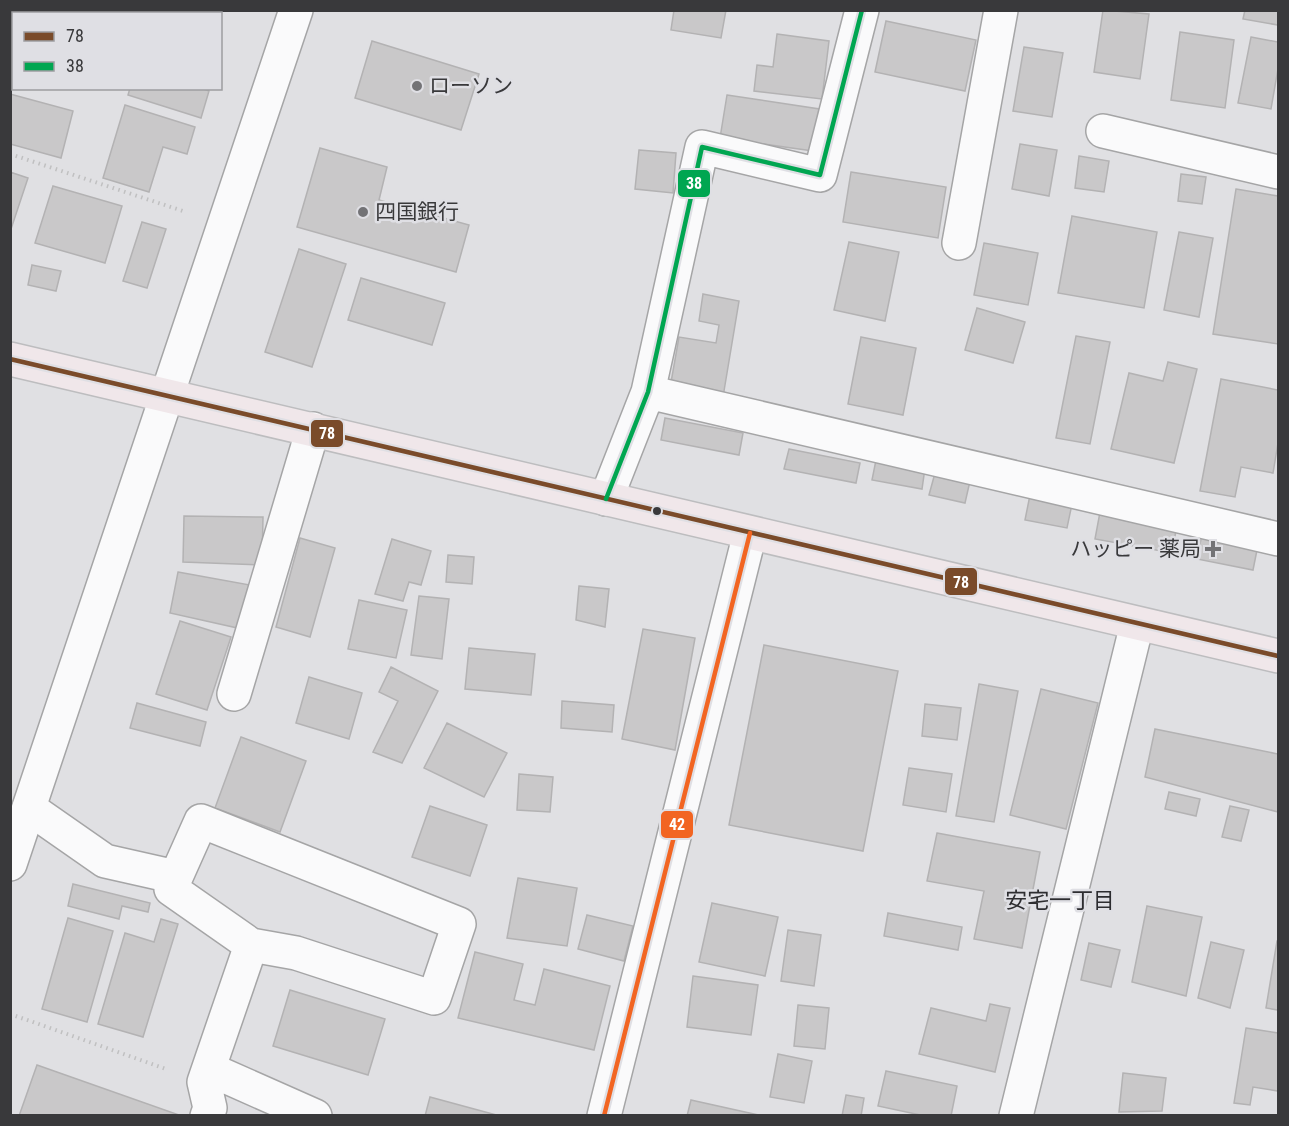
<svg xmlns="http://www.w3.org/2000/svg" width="1289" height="1126" font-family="'Roboto Condensed','Noto Sans JP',sans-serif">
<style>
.building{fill:#c9c8c9;stroke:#b3b2b3;stroke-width:1.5}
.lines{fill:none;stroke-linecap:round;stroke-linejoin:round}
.minor-casing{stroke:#a5a5a6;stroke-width:36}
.tertiary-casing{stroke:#a5a5a6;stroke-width:36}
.primary-casing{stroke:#bdbdbf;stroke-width:36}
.path{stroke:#c0c0c1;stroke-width:4;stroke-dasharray:1.5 4.5;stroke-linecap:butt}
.minor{stroke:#fafafb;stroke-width:33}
.tertiary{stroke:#fafafb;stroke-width:33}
.primary{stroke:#f0e7ea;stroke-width:33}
.bus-1-casing{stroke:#dfdfe4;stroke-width:9}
.bus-2-casing{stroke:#dfdfe4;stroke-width:9}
.bus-3-casing{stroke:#dfdfe4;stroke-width:9}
.bus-1{stroke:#7a4b2a;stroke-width:4.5}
.bus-2{stroke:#00a651;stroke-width:4.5}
.bus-3{stroke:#f26522;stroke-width:4.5}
.poi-dot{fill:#737376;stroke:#dfdfe4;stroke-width:2}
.bus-dot{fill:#39393b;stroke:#dfdfe4;stroke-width:2}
.labels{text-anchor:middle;stroke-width:5;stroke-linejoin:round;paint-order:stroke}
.poi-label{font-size:21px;fill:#39393b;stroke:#dfdfe4;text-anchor:start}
.neighbourhood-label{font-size:22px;fill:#2d2d30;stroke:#dfdfe4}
.line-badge{stroke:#dfdfe4;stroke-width:2}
.badge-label{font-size:16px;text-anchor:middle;font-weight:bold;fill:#fff}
</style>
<rect width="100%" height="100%" fill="#e0e0e3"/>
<path class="building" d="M32 10H221L220 14H31Z
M674 10H726L721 38 671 30Z
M1103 10 1149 14 1140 79 1094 72Z
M1245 10H1278V25L1243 19Z
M886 21 976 40 965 91 875 72Z
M1180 32 1234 40 1225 108 1171 100Z
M777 34 829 41 822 99 754 91 757 65 773 67Z
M1251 37 1278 42V69L1271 109 1238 103Z
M372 41 479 74 461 130 355 98Z
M1024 47 1063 53 1052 117 1013 111Z
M130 88H201L209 91 201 118 128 95Z
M10 94 73 111 61 158 10 144Z
M727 95 826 110 820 152 720 138Z
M125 105 195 127 187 154 163 147 149 192 103 178Z
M1020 144 1057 150 1049 196 1012 189Z
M320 148 387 167 379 200 469 225 456 272 297 227Z
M639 150 676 153 673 193 635 189Z
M1079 156 1109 161 1104 192 1075 188Z
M10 172 28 178 10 232Z
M851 172 946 187 938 238 843 222Z
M1181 174 1206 177 1202 204 1178 201Z
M53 186 122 206 105 263 35 243Z
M1236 189 1278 196V344L1213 334Z
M1072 216 1157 232 1144 308 1058 293Z
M142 222 166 229 147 288 123 281Z
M1179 232 1213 238 1199 317 1164 310Z
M849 242 899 252 885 321 834 310Z
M984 243 1038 253 1028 305 974 295Z
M299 249 346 264 312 367 265 352Z
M32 265 61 271 56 291 28 285Z
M361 278 445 303 432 345 348 320Z
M703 294 739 301 723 397 670 388 679 337 716 343 719 325 699 321Z
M977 308 1025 322 1013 363 965 350Z
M1076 336 1110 342 1090 444 1056 438Z
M861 337 916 348 903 415 848 404Z
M1168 362 1197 369 1174 463 1111 449 1129 373 1163 381Z
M1221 379 1278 390V443L1273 473 1241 467 1235 497 1200 491Z
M665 418 743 433 739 455 661 440Z
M789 449 860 463 856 483 784 469Z
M876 460 925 468 922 489 872 480Z
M935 473 970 481 965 503 929 495Z
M1030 495 1072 504 1067 528 1025 520Z
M1100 512 1177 525 1172 553 1095 539Z
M184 516 263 517 262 565 183 562Z
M1202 534 1258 545 1253 570 1197 559Z
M300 538 335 548 310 637 276 627Z
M392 539 431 551 421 585 409 582 403 601 375 594Z
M448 555 474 557 472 584 446 582Z
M178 572 250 585 242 629 170 613Z
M579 586 609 589 605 627 576 620Z
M419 596 449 599 442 659 411 655Z
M359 600 407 610 396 658 348 649Z
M180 621 231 637 207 710 156 694Z
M643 629 695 638 675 750 622 739Z
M764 645 898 671 863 851 729 825Z
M469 648 535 654 531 695 465 689Z
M391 667 438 691 402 763 373 752 398 701 379 692Z
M309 677 362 693 349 739 296 723Z
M979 684 1018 691 994 822 956 816Z
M1041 689 1098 703 1066 829 1010 815Z
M562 701 614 705 612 732 561 728Z
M137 703 206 722 200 746 130 728Z
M925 704 961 708 957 740 922 736Z
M447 723 507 753 484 797 424 768Z
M1155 729 1278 754V812L1145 777Z
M241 737 306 761 280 832 215 808Z
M909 768 952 774 946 812 903 805Z
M519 774 553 777 550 812 517 810Z
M1169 792 1200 799 1196 816 1165 809Z
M430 806 487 825 470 876 412 857Z
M1230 806 1249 810 1241 841 1222 837Z
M937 833 1040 852 1022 948 974 939 984 891 927 881Z
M518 878 577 888 567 946 507 938Z
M73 884 150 903 148 912 122 906 119 919 68 906Z
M712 903 778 917 765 976 699 962Z
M1147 906 1202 917 1186 996 1132 982Z
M888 913 962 927 958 950 884 936Z
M587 915 633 926 624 961 578 949Z
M68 918 113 931 87 1022 42 1009Z
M161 919 178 924 143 1037 98 1024 125 933 154 942Z
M788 930 821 935 814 986 781 981Z
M1277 941H1278V1010L1266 1008Z
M1211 942 1244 950 1230 1008 1198 998Z
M1089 943 1120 950 1111 987 1081 980Z
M475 952 523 964 514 1000 535 1005 544 969 610 986 594 1050 458 1018Z
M693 976 758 985 751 1035 687 1027Z
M290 990 385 1019 368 1075 273 1046Z
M990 1004 1010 1008 995 1072 919 1054 931 1008 986 1021Z
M798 1005 829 1008 825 1049 794 1046Z
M1246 1028 1278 1033V1091L1253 1087 1250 1105 1234 1103Z
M778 1054 812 1061 804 1103 770 1097Z
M37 1065 179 1115V1116H19Z
M886 1071 957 1086 951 1116H925L878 1106Z
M1123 1073 1166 1078 1162 1111 1119 1112Z
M846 1095 864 1098 861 1116H842Z
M430 1097 500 1116H425Z
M691 1100 763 1116H687Z"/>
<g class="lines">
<g class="minor-casing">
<path id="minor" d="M1103 131 1278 172
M959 243 1001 10
M648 392 1278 539
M606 499 648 392 702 147 820 175 862 10
M234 694 313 429
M29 808 105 861 176 877 201 821 459 924 434 998 296 953 251 945
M176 877 171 889 251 945 204 1082 210 1108 207 1116
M209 1069 315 1116
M604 1116 750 533
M1016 1116 1137 624"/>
</g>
<g class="tertiary-casing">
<path id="tertiary" d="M10 864 296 10"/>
</g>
<g class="primary-casing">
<path id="primary" d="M10 359 1278 656"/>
</g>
<path class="path" d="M10 154 186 212
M10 1014 166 1069"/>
<use href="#minor" class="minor"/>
<use href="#tertiary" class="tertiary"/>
<use href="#primary" class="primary"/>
<g class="bus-1-casing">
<path id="bus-1" d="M10 359 1278 656"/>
</g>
<g class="bus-2-casing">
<path id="bus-2" d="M606 499 648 392 702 147 820 175 862 10"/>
</g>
<g class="bus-3-casing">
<path id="bus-3" d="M604 1116 750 533"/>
</g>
<use href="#bus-1" class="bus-1"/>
<use href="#bus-2" class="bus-2"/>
<use href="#bus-3" class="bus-3"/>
</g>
<g class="poi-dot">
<circle cx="417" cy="86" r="6"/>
<circle cx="363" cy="212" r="6"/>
<path d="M1210 540h6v6h6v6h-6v6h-6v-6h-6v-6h6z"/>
</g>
<circle class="bus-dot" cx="657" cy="511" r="5"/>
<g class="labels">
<g class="poi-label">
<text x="429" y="93">ローソン</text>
<text x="375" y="219">四国銀行</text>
<text x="1201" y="556" text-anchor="end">ハッピー 薬局</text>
</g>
<g class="neighbourhood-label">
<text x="1060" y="908">安宅一丁目</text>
</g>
</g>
<g class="line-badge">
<rect x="677" y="169" width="34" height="29" rx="6" fill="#00a651"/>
<rect x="310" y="419" width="34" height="29" rx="6" fill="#7a4b2a"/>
<rect x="944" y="567" width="34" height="29" rx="6" fill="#7a4b2a"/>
<rect x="660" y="810" width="34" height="29" rx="6" fill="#f26522"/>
</g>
<g class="badge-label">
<text x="694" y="189">38</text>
<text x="327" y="439">78</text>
<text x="961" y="588">78</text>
<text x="677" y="830">42</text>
</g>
<rect width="1289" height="1126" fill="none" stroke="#39393b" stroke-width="24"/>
<rect x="12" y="12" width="210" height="78" fill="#dfdfe4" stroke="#9d9da0" stroke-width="1.5"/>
<rect x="24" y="32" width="30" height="9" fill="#7a4b2a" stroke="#9d9da0" stroke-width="1.5"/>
<text x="66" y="42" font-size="18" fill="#39393b">78</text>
<rect x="24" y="62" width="30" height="9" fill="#00a651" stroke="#9d9da0" stroke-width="1.5"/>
<text x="66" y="72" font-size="18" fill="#39393b">38</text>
</svg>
